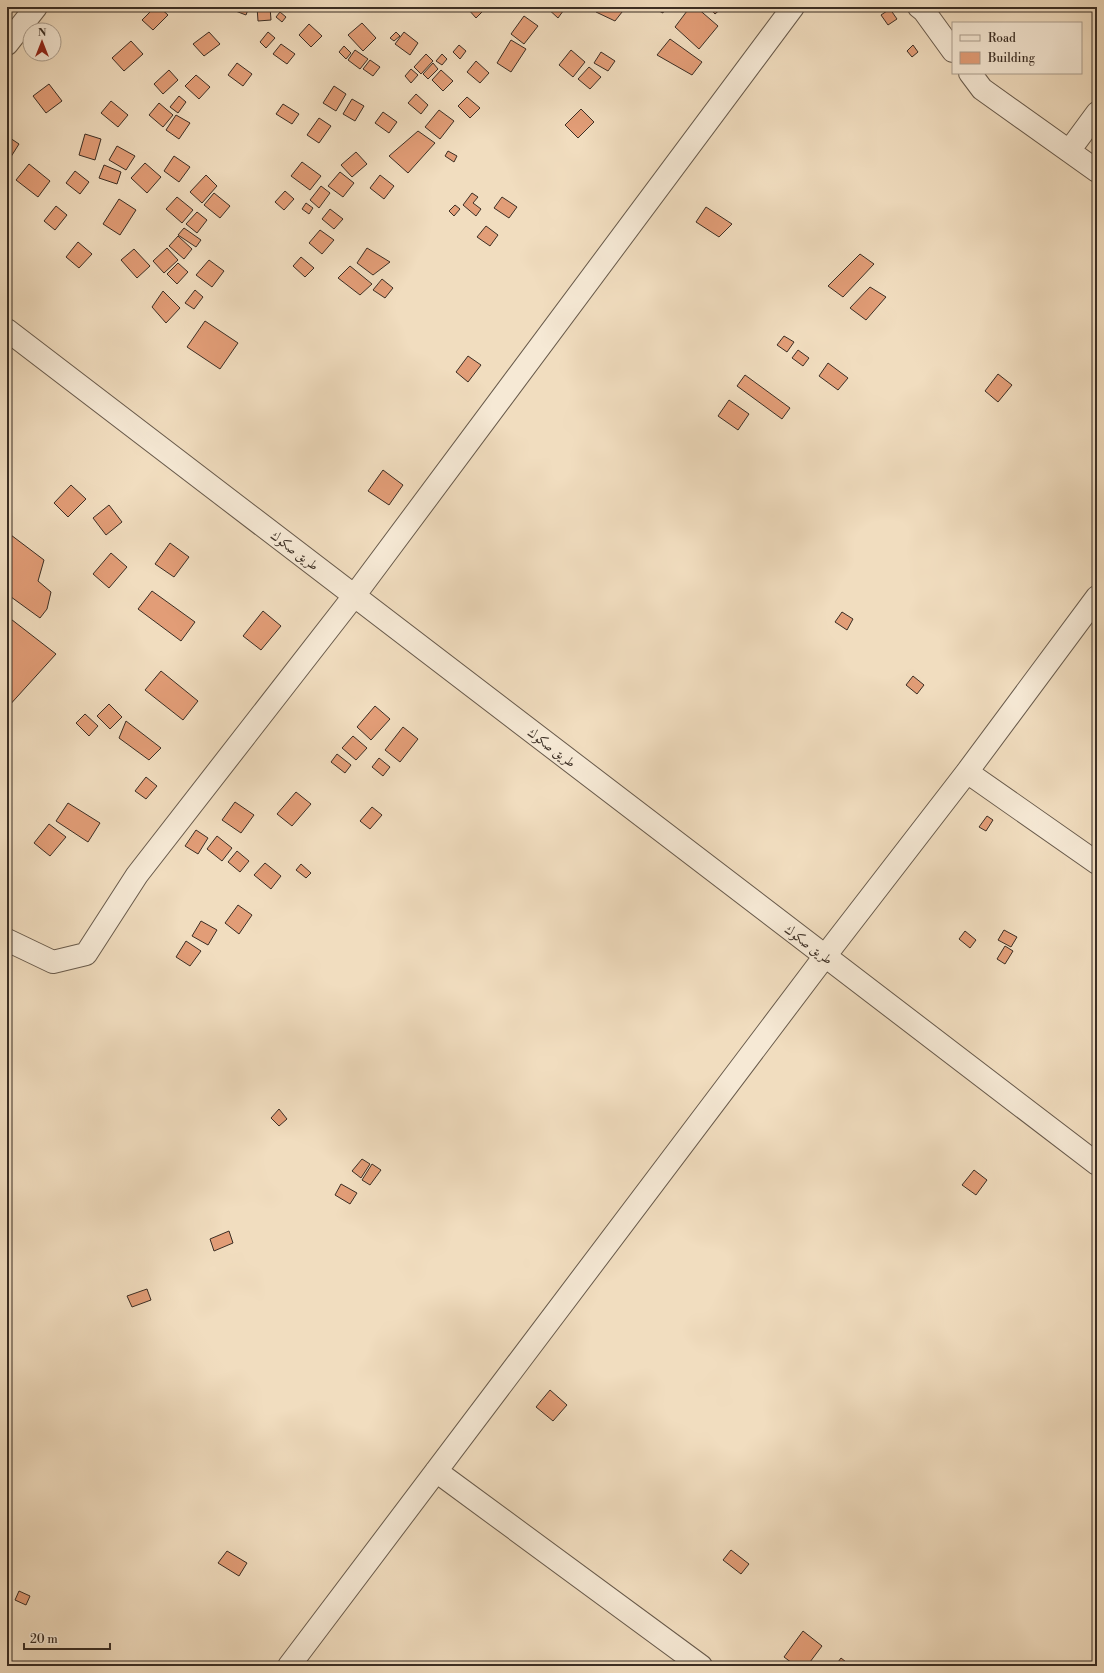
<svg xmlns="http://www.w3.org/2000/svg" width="1104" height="1673" font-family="'Libre Bodoni',Amiri,serif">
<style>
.building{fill:#e29d77;stroke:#3b2e24}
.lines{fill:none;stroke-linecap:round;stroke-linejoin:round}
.street-casing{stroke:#685a4b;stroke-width:24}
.street{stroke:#f6e9d5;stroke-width:22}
.labels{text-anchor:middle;stroke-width:3;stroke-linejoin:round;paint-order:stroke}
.street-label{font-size:13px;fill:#3b2e24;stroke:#f6e9d5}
</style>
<rect width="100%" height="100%" fill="#f1ddbf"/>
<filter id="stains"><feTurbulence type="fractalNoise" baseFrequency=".005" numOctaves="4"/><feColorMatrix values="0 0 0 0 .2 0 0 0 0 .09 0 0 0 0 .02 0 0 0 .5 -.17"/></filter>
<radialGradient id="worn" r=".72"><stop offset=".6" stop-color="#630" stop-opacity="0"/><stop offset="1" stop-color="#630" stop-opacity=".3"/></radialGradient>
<path class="building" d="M155 7H159L168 15 153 30 142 20Z
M225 7H249L246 15Z
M257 7H270L271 20 258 21Z
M471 7H487L476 18 468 9Z
M546 7H566L558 18Z
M599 7H626L615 21 596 12Z
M651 7H665L663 13Z
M690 7H696L718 26 699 49 675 27Z
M709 7H723L715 14Z
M890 9 897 19 888 25 881 15Z
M280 12 286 17 282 22 276 17Z
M524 16 538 26 524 44 511 34Z
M362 23 376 38 363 51 348 35Z
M309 24 322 36 311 47 299 35Z
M209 32 220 44 204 56 193 44Z
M268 32 275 38 266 48 260 42Z
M396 32 400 36 394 41 390 38Z
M404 32 418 43 410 55 395 44Z
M670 39 702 62 692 75 657 55Z
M511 40 526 49 511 72 497 63Z
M131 41 143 54 124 71 112 58Z
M281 44 295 54 287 64 273 54Z
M459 45 466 51 460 59 453 52Z
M913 45 918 52 912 57 907 51Z
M344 46 351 53 346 59 339 52Z
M355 50 368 59 360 69 348 60Z
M571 50 585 62 573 77 559 65Z
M601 52 615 61 608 71 594 63Z
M426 54 433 61 421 74 414 67Z
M442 54 447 59 442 65 436 61Z
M370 60 380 67 373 76 363 69Z
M476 61 489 73 480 83 467 72Z
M237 63 252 74 243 86 228 75Z
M433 63 438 69 428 79 423 74Z
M589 67 601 77 590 89 578 79Z
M411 69 418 75 411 83 405 76Z
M169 70 178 80 163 94 154 84Z
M441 70 453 81 443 91 432 80Z
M196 75 210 87 199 99 185 86Z
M49 84 62 101 46 113 33 96Z
M334 86 346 94 336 111 323 103Z
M416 94 428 105 421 114 408 103Z
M179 96 186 102 178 113 170 107Z
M467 97 480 108 470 118 458 106Z
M352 99 364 106 355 121 343 114Z
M111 101 128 115 118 127 101 113Z
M159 103 173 115 163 127 149 115Z
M283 104 299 114 292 124 276 114Z
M581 109 594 122 578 138 565 125Z
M439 110 454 121 440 139 425 127Z
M383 112 397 122 389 133 375 123Z
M176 115 190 123 179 139 166 130Z
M319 118 331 126 319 143 307 135Z
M418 131 435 143 408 173 389 156Z
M85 134 101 139 95 160 79 155Z
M7 136 19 144 7 163Z
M117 146 135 156 126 170 109 160Z
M448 151 457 156 454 162 445 156Z
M356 152 367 164 352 177 341 165Z
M174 156 190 167 179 182 164 171Z
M302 162 321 176 310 190 291 176Z
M145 163 161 177 147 193 131 178Z
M29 164 50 181 38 197 16 180Z
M104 165 121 172 117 184 99 178Z
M75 171 89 182 80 194 66 183Z
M340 172 354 183 343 197 328 186Z
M206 175 217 186 202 203 190 192Z
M380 175 394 186 384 199 370 188Z
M321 186 330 193 319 208 310 200Z
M285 191 294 199 284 210 275 202Z
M214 193 230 206 220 218 204 205Z
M472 193 478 197 473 203 481 209 476 216 463 205Z
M177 197 193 210 182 223 166 209Z
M502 197 517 207 509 218 494 208Z
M119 199 136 210 120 235 103 224Z
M306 203 313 208 309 214 302 209Z
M455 205 460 209 454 216 449 211Z
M56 206 67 215 55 230 44 221Z
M706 207 732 224 719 237 696 222Z
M330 209 343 219 334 229 322 219Z
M197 212 207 220 197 233 186 224Z
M486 226 498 235 490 246 477 237Z
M184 228 201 240 196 247 178 235Z
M320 230 334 240 322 254 309 243Z
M178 236 192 249 184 259 169 246Z
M78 242 92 254 79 268 66 257Z
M167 248 178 260 164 273 153 261Z
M367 248 390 262 373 275 357 263Z
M134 249 150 266 137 278 121 260Z
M860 254 874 264 843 297 828 286Z
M301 257 314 268 305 277 293 266Z
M209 260 224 271 212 287 196 275Z
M178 263 188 272 177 284 167 274Z
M350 266 372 284 360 295 338 278Z
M382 279 393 288 385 298 373 290Z
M870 287 886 297 866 320 850 308Z
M195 290 203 297 194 309 185 303Z
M163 291 180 308 166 323 152 307Z
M205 321 238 343 220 369 187 347Z
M784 336 794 342 787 352 777 345Z
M798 350 809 358 803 366 792 358Z
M468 356 481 365 468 382 456 372Z
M828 363 848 378 838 390 819 376Z
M998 374 1012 385 998 402 985 391Z
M745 375 790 408 782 419 737 386Z
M729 400 749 414 738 430 718 416Z
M383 470 403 485 389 505 368 491Z
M71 485 86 499 68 517 54 503Z
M109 505 122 522 106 535 93 518Z
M7 532 44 560 38 581 51 592 47 609 40 618 7 594Z
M170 543 189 557 174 577 155 564Z
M111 553 127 567 109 588 93 574Z
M152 591 195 622 181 641 138 609Z
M263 611 281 626 261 650 243 636Z
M842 612 853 619 847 630 835 622Z
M7 616 56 654 7 708Z
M161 671 198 701 183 720 145 690Z
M913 676 924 685 917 694 906 685Z
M109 704 122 717 110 729 97 716Z
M375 706 390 719 371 740 357 727Z
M85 714 98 726 89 736 76 723Z
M126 721 161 748 149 760 119 738Z
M403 727 418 739 400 762 385 750Z
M353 736 367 748 356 760 342 748Z
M337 754 351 765 345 773 331 762Z
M379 758 390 767 383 776 372 767Z
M146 777 157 786 146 799 135 791Z
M296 792 311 804 292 826 277 814Z
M235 802 254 815 241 833 222 820Z
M68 803 100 823 88 842 56 821Z
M372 807 382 815 370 829 360 821Z
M987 816 993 820 986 831 979 827Z
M49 824 66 837 50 856 34 843Z
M196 830 208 838 198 854 185 846Z
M217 836 232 848 222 861 207 849Z
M237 851 249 861 240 872 228 862Z
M265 863 281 876 271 889 254 875Z
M301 864 311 873 306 878 296 870Z
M238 905 252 915 239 934 225 923Z
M201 921 217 930 208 945 192 936Z
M1004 930 1017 937 1011 947 998 940Z
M965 931 976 940 970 948 959 939Z
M186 941 201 951 190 966 176 957Z
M1005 946 1013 951 1005 964 997 959Z
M279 1109 287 1119 279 1126 271 1118Z
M362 1159 370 1164 361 1178 352 1171Z
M372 1164 381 1170 370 1185 362 1180Z
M974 1170 987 1180 976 1195 962 1185Z
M341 1184 357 1193 350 1204 335 1195Z
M229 1231 233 1243 214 1251 210 1239Z
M147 1289 151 1300 132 1307 127 1296Z
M550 1390 567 1405 553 1421 536 1407Z
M731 1550 749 1564 741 1574 723 1560Z
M227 1551 247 1563 239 1576 218 1563Z
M19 1591 30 1596 26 1605 15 1600Z
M803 1631 822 1646 807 1666H796L784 1657Z
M841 1658 851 1666H835Z"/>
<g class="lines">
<g class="street-casing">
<path id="street" d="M919 7 924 11 953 51
M7 44 36 7
M970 73 982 89 1097 171
M1069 151 1097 113
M7 330 1097 1164
M967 772 1097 863
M7 940 53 962 86 954 137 875 354 596 793 7
M436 1471 701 1666
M289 1666 825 956 967 772 1097 597"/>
</g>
<use href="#street" class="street"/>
</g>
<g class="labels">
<g class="street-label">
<text transform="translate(295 550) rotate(37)" y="5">طريق صكوك</text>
<text transform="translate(552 747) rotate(37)" y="5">طريق صكوك</text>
<text transform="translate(809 944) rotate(37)" y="5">طريق صكوك</text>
</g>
</g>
<rect width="1104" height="1673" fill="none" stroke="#f1ddbf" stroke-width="24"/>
<rect x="8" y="8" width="1088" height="1657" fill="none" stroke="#3b2e24" stroke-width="2"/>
<rect x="12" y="12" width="1080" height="1649" fill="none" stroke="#3b2e24"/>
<rect x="952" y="22" width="130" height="52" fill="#f6e9d5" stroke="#ab9e8e"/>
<rect x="960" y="35" width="20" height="6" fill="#f6e9d5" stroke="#ab9e8e"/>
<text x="988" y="42" font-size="12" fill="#3b2e24">Road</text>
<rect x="960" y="52" width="20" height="12" fill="#e29d77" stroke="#ab9e8e"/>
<text x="988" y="62" font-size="12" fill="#3b2e24">Building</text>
<g transform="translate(42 42)"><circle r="19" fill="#f6e9d5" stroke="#ab9e8e"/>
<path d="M0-3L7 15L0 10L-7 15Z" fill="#8f2418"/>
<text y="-6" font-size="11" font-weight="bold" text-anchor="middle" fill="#3b2e24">N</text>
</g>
<path d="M24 1643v6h86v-6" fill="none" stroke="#3b2e24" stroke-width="2"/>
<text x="30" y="1643" font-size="12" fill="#3b2e24" stroke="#f6e9d5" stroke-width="3" paint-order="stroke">20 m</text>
<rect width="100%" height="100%" filter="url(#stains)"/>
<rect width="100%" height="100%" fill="url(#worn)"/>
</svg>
